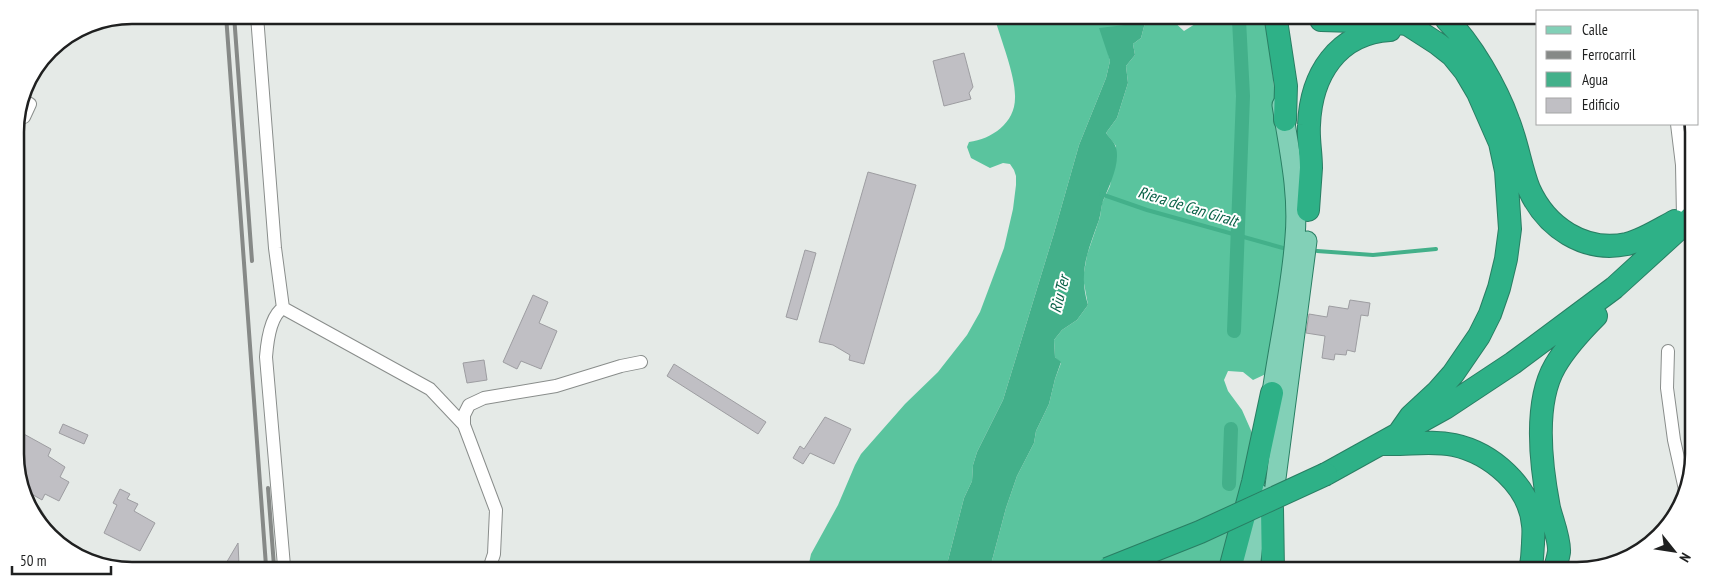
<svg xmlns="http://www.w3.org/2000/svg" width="1709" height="586" font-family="'PT Sans Narrow',sans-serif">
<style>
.forest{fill:#5ac49e}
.water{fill:#43b08a}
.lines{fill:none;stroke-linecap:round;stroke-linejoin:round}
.stream{stroke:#43b08a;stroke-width:4}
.canal{stroke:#43b08a;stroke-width:14}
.building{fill:#c0bfc4;stroke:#9d9da1}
.street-casing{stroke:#898d8b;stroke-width:14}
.primary-casing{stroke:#297e63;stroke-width:21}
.highway-casing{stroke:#297e63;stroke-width:24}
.street{stroke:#fff;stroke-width:12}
.primary{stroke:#82d0b7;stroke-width:19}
.highway{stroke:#2eb187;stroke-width:22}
.rail{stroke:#868987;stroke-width:4}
.highway-bridge-casing{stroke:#297e63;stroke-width:24;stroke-linecap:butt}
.highway-bridge{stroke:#2eb187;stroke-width:22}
.labels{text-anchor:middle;stroke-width:4;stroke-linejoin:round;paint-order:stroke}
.water-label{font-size:16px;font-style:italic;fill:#096147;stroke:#fff}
.rim{fill:none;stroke:#1f2020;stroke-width:2.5}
</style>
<rect width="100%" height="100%" fill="#e5eae7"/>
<path class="forest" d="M995 19H1128L1126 25 1106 45 1110 61 1106 78 1079 145 1054 233 1003 400 977 452 973 465 972 481 964 498 946 568H808L811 554 838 505 855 465 861 454 905 404 938 372 967 335 980 312 1004 248 1013 209 1016 185V176L1014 170 1010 164 1003 163 990 168 971 158 967 147 969 142C992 139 1015 123 1015 98 1016 77 1001 40 995 19Z
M1146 19H1171L1184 31 1203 19 1267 20 1274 87 1290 202 1289 228 1268 373 1253 380 1243 372 1228 371 1224 380 1228 391 1242 410 1253 435 1223 569 990 568 1006 508 1017 476 1034 443 1036 431 1049 404 1055 379 1061 363 1055 357 1054 340 1062 330 1077 320 1088 305 1083 278 1087 255 1100 217 1102 203 1110 186 1116 146 1106 133 1117 118 1128 83 1126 66 1135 55 1133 44 1141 38Z"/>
<path class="water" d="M1128 19H1146L1141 38 1133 44 1135 55 1126 66 1128 83 1117 118 1106 133C1109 137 1113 141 1115 145 1122 161 1109 186 1103 201 1101 207 1101 213 1099 220 1088 251 1078 272 1088 305L1077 320 1062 330 1054 340 1055 357 1061 362 1055 379 1049 404 1036 431 1034 443 1017 476 1006 508 990 568H946L964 498 972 481 973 465 977 452 1003 400 1054 233 1079 145 1106 78 1110 61 1099 28 1125 25Z"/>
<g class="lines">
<path class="stream" d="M1101 194 1147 210 1283 248
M1317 251 1373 255 1436 249"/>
<path class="canal" d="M1234 331 1243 96 1239 20
M1229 484 1231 429"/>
</g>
<path class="building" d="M964 53 973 87 969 93 971 99 944 106 933 61Z
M868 172 916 185 864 364 849 360 850 355 833 345 819 342Z
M805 250 816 253 797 320 786 317Z
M533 295 548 302 539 323 557 331 541 369 521 361 517 369 503 362Z
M1350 300 1370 303 1368 316 1361 315 1355 352 1347 350 1346 355 1335 354 1334 360 1322 358 1325 336 1306 333 1309 314 1327 317 1329 306 1348 309Z
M484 360 487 380 467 383 463 363Z
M674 364 766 422 758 434 667 376Z
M825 417 851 429 834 464 810 453 803 464 793 458 800 446 804 449Z
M63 424 88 435 84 444 59 433Z
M22 433 51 449 48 456 65 467 60 477 69 482 59 501 45 494 42 500 23 489 17 477V441Z
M120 489 130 494 127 499 138 504 134 511 155 523 140 551 104 533 117 505 113 503Z
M238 543 239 565H225Z"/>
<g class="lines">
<g class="street-casing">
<path id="street" d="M257 16 275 248 283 308
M22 100 30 104 24 117
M1677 124 1682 165 1683 217
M283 308 430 389 464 425 496 510 494 554 490 566
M283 308C270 316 267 344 266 357L284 566
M1668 351 1667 388 1674 440 1686 494
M464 425V415L469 405 484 398 556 386 621 366 641 362
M34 511 49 535"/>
</g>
<g class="primary-casing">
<path id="primary" d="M1270 407C1277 351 1291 294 1295 237 1299 193 1289 149 1282 105
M1272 509 1307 241
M1250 569 1259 494"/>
</g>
<g class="highway-casing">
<path id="highway" d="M1276 20 1286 86 1285 120
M1321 20 1389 22 1407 24 1438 44 1452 55 1465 71 1478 93 1500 143 1506 171 1510 229 1506 259 1499 288 1490 314 1479 336 1453 374 1438 391 1411 416 1397 436
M1447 20C1471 43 1497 89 1508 120 1517 142 1521 169 1529 189 1546 227 1584 253 1627 244 1643 240 1660 229 1675 221
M1308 210C1309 196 1310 182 1311 168 1311 153 1308 139 1309 125 1311 75 1337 33 1390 30
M1385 444C1408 445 1431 440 1454 445 1491 453 1530 486 1533 525 1534 531 1533 538 1533 544 1532 554 1533 562 1529 571
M1326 474 1445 408 1513 363 1614 288 1692 217
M1272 509 1273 570
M1230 569 1253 482 1272 393
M1554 571C1556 565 1558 558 1559 552 1560 540 1552 520 1549 508 1541 466 1533 404 1555 366 1566 347 1581 331 1596 316"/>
</g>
<use href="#street" class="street"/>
<use href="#primary" class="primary"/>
<use href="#highway" class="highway"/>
<path class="rail" d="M226 15 266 566
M234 15 252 261
M268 488 274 566"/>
<g class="highway-bridge-casing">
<path id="highway-bridge" d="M1107 569 1200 532 1326 474"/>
</g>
<use href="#highway-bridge" class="highway-bridge"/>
</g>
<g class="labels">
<g class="water-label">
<text transform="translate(1188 206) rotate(17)" y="6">Riera de Can Giralt</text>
<text transform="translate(1059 294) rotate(-76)" y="6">Riu Ter</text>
</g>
</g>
<path d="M0 0H1709V586H0ZM132 24H1577A108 108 0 0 1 1685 132V454A108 108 0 0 1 1577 562H132A108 108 0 0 1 24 454V132A108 108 0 0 1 132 24Z" fill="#fff" fill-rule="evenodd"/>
<path class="rim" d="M132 24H1577A108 108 0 0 1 1685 132V454A108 108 0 0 1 1577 562H132A108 108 0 0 1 24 454V132A108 108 0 0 1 132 24Z"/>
<rect x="1536" y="10" width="162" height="115" fill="#ffffff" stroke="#a5a6a6"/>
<rect x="1546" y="26" width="25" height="8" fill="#82d0b7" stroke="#a5a6a6"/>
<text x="1582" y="35" font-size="15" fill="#1f2020">Calle</text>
<rect x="1546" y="51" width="25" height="8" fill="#868987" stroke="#a5a6a6"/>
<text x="1582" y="60" font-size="15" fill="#1f2020">Ferrocarril</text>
<rect x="1546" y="72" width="25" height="15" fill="#43b08a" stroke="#a5a6a6"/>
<text x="1582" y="85" font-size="15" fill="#1f2020">Agua</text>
<rect x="1546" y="98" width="25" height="15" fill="#c0bfc4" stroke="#a5a6a6"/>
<text x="1582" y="110" font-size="15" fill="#1f2020">Edificio</text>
<g transform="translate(1674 551) rotate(120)" stroke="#ffffff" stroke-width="4" paint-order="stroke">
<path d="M0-4L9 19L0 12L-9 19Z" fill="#1f2020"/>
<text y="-8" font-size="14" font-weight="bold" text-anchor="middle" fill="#1f2020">N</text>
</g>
<path d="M12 566v8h99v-8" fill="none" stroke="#1f2020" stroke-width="2.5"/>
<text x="20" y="566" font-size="15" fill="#1f2020" stroke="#ffffff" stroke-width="4" paint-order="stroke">50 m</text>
</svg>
